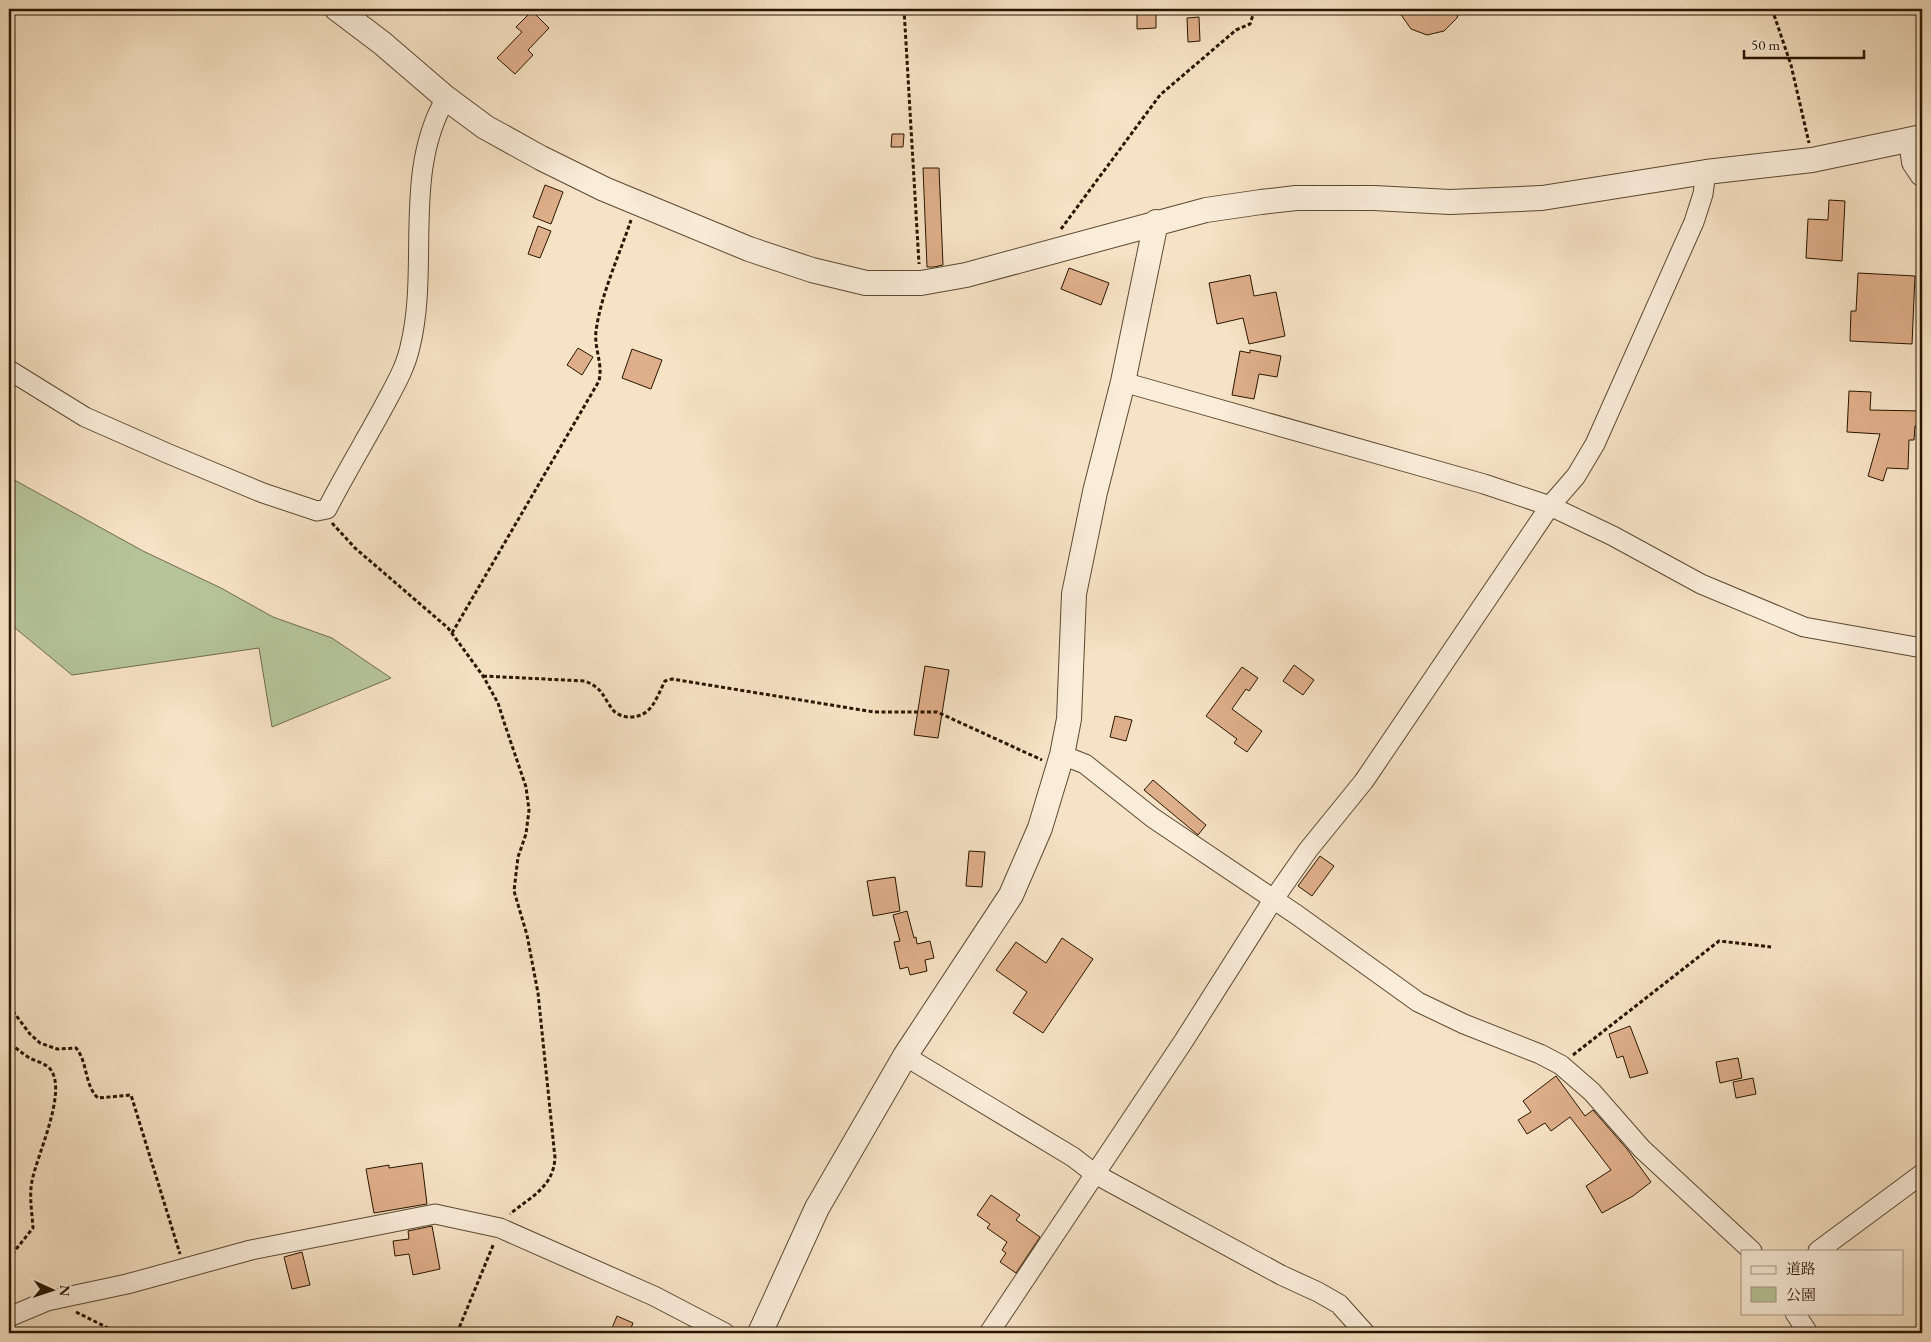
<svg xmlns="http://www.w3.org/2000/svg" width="1931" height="1342" font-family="'EB Garamond','Noto Serif JP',serif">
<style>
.green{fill:#b6c499;stroke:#6f6d4c}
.building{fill:#dfae8a;stroke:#281600}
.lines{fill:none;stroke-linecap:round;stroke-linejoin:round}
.minor-casing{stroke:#5c4931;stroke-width:21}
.tertiary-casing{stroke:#5c4931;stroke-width:26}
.path{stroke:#281600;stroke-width:3;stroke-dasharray:4 2.5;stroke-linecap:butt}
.minor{stroke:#f9ecd9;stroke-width:19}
.tertiary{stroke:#f9ecd9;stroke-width:24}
</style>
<rect width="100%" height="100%" fill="#f6e2c4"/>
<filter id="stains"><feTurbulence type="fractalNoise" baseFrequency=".004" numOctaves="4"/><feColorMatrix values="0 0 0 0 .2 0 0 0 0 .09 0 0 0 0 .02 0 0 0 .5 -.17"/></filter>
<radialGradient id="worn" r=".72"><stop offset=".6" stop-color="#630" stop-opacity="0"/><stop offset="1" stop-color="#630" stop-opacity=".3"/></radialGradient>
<path class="green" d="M9 477 143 551 221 588 273 617 332 638 391 678 272 727 259 648 72 675 9 623Z"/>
<path class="building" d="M1397 9H1460L1457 18 1444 31 1427 35 1411 29Z
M532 11 549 28 528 50 533 55 515 74 497 58 522 32 516 27Z
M1156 13V28L1137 29V14Z
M1199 17 1200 41 1188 42 1187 18Z
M892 134H904L903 147H891Z
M923 168H939L943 265 934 267H927Z
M545 185 563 192 551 224 533 217Z
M1829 200 1845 201 1842 261 1806 258 1808 219 1828 220Z
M538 226 551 231 540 258 528 254Z
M1069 268 1109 283 1101 305 1061 289Z
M1858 273 1915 276 1912 344 1850 341 1851 311H1856Z
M1250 275 1254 296 1276 292 1285 336 1249 344 1243 318 1217 324 1209 283Z
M578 348 593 357 582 375 567 365Z
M632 349 662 360 651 389 622 378Z
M1250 350 1281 356 1277 377 1259 374 1254 399 1232 395 1240 351 1250 353Z
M1849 391 1871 392 1870 410 1922 411V426H1915L1914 440H1909L1908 469 1887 468 1883 481 1868 476 1880 434 1847 432Z
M1294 665 1314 680 1303 695 1283 681Z
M925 666 949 670 938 738 914 735Z
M1242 667 1258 678 1249 691 1246 689 1232 709 1262 731 1247 752 1234 743 1237 739 1206 716Z
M1115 716 1132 720 1126 741 1110 737Z
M1153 780 1206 825 1198 835 1144 790Z
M969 851 985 852 982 887 966 886Z
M1320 856 1334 866 1312 896 1298 886Z
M895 877 900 911 873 916 867 881Z
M907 911 914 938 916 937 917 944 930 941 934 958 925 960 927 971 910 975 908 967 900 969 894 942 900 941 893 915Z
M1062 938 1093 959 1043 1033 1013 1013 1027 992 996 970 1016 942 1046 963Z
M1630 1026 1648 1073 1630 1078 1623 1056 1617 1058 1609 1034Z
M1738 1058 1742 1078 1720 1083 1716 1062Z
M1556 1076 1585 1116 1593 1110 1627 1149 1651 1182 1633 1196 1602 1213 1586 1186 1611 1170 1570 1117 1551 1131 1545 1123 1527 1134 1518 1120 1531 1112 1523 1101Z
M1753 1078 1756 1094 1736 1098 1733 1082Z
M422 1163 427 1204 374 1213 366 1169 389 1165V1168Z
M991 1195 1020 1215 1016 1220 1040 1237 1016 1273 1000 1262 1006 1253 1002 1250 1007 1242 987 1228 990 1224 977 1215Z
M432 1226 440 1269 413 1275 409 1254 395 1256 393 1241 409 1239 408 1231Z
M302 1252 310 1285 292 1289 284 1257Z
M617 1316 633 1323 629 1333H610Z"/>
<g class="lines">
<g class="minor-casing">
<path id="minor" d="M9 370 85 417 169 454 263 493 317 511 327 509C345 474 365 441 384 406 394 387 405 369 410 347 430 266 402 173 446 98
M1123 382 1484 484 1550 506 1613 536 1701 584 1804 627 1922 648
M1062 755 1085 764 1153 818 1297 915 1418 1002 1464 1024 1540 1054 1561 1065 1592 1092 1642 1149 1752 1251
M905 1056 1073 1157 1095 1174 1281 1275 1318 1292 1339 1304 1365 1333
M1818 1251 1922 1174
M1795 1313 1808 1333
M9 1317 47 1301 127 1284 251 1250 435 1214 500 1228 654 1296 725 1333
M989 1333 1183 1042 1273 900 1308 850 1364 781 1550 506 1576 476 1595 444 1694 222 1703 194 1706 172"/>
</g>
<g class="tertiary-casing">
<path id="tertiary" d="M337 9 382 43 446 98 485 127 541 158 604 189 749 249 812 270 866 283H921L966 275 1206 210 1261 202 1296 198H1374L1450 202 1542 198 1706 172 1812 160 1922 137
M1911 140 1914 162 1922 174
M760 1333 817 1208 905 1056 1011 895 1040 828 1062 755 1069 719 1074 594 1095 492 1123 382 1156 222"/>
</g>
<path class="path" d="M904 9 919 264
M1772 9 1791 65 1809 143
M1061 229 1160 95 1236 30 1250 24 1255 9
M332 523 355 548 448 628 483 676 498 703 504 722 526 787 529 810 526 834 518 857 514 891 527 935 538 993 555 1158C553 1188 530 1197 510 1214
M452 633 599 381C603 363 594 349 596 331 601 294 619 256 631 220
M483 676 585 681C604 689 602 696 613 710 617 715 625 717 630 717 652 717 656 698 665 681L672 679 874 712H937L1042 760
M9 992 12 1010 30 1034 40 1043 57 1049 76 1048C88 1062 84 1085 98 1098L131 1095 180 1254
M1573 1055 1719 941 1771 947
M9 1267 13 1253 33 1228C32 1212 29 1197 32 1181 37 1155 67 1093 51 1070 46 1063 34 1061 28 1057 22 1053 17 1049 12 1045V1010
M76 1312 118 1333
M457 1333 494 1243"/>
<use href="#minor" class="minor"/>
<use href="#tertiary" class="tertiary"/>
</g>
<rect width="1931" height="1342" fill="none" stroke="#f6e2c4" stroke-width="30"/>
<rect x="10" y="10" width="1911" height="1322" fill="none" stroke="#281600" stroke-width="2.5"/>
<rect x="15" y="15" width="1901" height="1312" fill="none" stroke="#281600"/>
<rect x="1741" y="1250" width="162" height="65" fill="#f9ecd9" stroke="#a59682"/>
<rect x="1751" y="1266" width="25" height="8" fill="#f9ecd9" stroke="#a59682"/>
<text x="1786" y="1274" font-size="15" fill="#281600">道路</text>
<rect x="1751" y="1287" width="25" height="15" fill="#b6c499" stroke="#a59682"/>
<text x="1786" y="1300" font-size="15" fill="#281600">公園</text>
<g transform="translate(52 1290) rotate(93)" stroke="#f9ecd9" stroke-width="4" paint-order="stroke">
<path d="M0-4L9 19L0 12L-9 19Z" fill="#281600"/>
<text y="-8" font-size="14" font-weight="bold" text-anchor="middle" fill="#281600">N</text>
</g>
<path d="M1744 50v8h120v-8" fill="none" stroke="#281600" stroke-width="2.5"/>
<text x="1751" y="50" font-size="15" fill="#281600" stroke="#f9ecd9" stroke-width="4" paint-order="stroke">50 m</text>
<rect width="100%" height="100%" filter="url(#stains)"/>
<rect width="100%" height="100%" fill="url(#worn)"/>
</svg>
